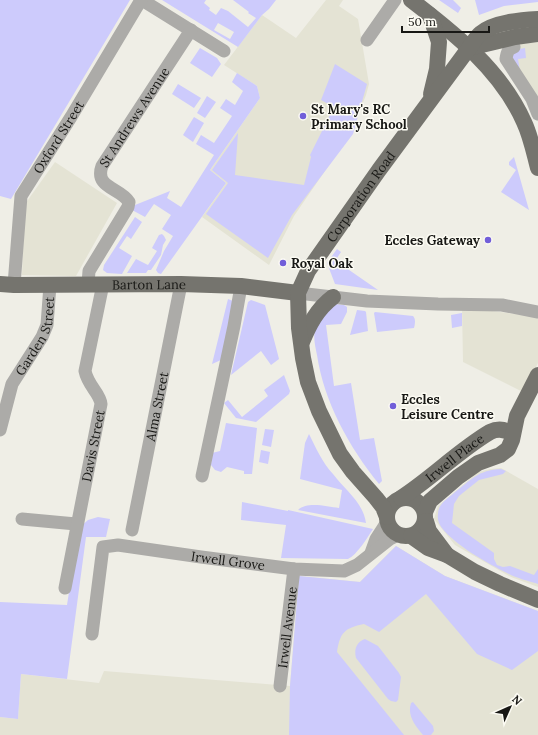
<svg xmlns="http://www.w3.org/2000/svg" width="538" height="735" font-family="Lora,serif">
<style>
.built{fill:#e4e3d4}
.green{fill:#cdcbfc;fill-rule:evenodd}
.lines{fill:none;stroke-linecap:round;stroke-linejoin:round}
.minor{stroke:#acaba8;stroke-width:13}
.major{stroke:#75746e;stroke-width:16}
.poi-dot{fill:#715ed9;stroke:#fcfbf3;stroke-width:1.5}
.labels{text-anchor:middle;stroke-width:3;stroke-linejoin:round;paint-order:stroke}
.poi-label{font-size:13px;font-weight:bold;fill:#181815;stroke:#fcfbf3;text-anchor:start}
.street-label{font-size:13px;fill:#181815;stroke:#fcfbf3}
</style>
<rect width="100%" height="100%" fill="#efeee6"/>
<path class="built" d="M326 0H343L339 6 358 19 369 84 366 95 351 133 294 216 269 265 202 217 226 183 210 170 260 98 257 86 224 65 262 15 296 38Z
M538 42V122L506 45Z
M55 162 117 203 76 276 22 275 25 204Z
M462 307 538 317V363L523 392 463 362Z
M501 468 538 489V587L511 577 455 545 434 519 438 506 478 472 490 469Z
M396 546 445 576 538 611V735H0V717L18 719 21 674 99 683 104 671 290 686 299 576 360 582Z"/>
<path class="green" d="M0 0H130L11 199 0 196Z
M162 0H206L204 3 210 8 209 10 216 15 221 8 228 11 248 27 256 18 248 13 249 12 233 0H276L269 9 262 15 238 47ZM218 23 234 32 230 39 214 30Z
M439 0H453L461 8 458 13Z
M475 0H538V2L504 6 479 15Z
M200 48 217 58 221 64 212 77 190 63Z
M525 48 526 58 518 59 520 71 510 59 514 50Z
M335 64 367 84 353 134 292 215 268 258 206 214 228 183 212 170 238 133 235 175 304 185 311 157 310 155 334 107 321 100Z
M237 73 257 86 260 98 210 170 226 183 161 274 158 273 156 270 164 251 173 236 162 229 171 215 154 204 145 217 132 210 135 205 170 191 167 198 181 207 214 155 196 144 201 135 214 143 232 116 220 108 226 99 235 105 243 91 232 82Z
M178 84 201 98 194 108 172 94Z
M207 96 216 102 205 118 197 113Z
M194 117 204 123 193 142 183 135Z
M514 157 529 210 501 192 516 170 509 165V162Z
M135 217 142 222 131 239 127 236 119 248 132 256 122 274 107 273 103 270 104 265Z
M162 234 164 236 166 240 163 245 161 255 151 270H148L146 273H127L136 259 148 265 157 251 152 248 159 235Z
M337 249 341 252 337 258 340 260 339 263 378 290 335 284 327 263Z
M228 299 233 301 221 360 212 364Z
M251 300 265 305 279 359 271 365 261 351 231 375 248 302Z
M335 304 344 305 347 307V312L341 324 326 325 334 386 351 383 360 440 374 438 382 481 379 484C349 447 324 402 317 355 315 345 312 334 317 325 322 317 330 310 335 304Z
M357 310 365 311 366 312 368 331 350 335Z
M375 312 413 316C416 319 415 324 414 328L377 332 374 313Z
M462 313V326L452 328 451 315Z
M284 375 290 391 289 394 256 422 236 418 224 403 228 400 242 417 268 396 264 390Z
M226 423 257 428 252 474H244V471L227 467 221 472 215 470 211 465 212 453 220 451Z
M265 429 274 430 271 447 262 445Z
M309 434C316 448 322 462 333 474 345 490 363 502 366 523L298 510C308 501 327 507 339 508L342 490 300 479 305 443Z
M261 450 270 452 268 464 259 462Z
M501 469 506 471 503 474 479 480 459 496 454 504 452 523 494 553V559L497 565 503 567 510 566 534 575 538 569V584C528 581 516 578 507 573 487 563 455 545 442 528 439 524 437 519 438 514 438 504 447 499 454 493 471 480 478 470 501 469Z
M242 502 288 511V510L373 529C367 538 357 555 348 559L281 558 286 525 241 520Z
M98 517 110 519 106 537H86L67 679 21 674 18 719 0 717V602L67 605 79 528 88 520Z
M396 546 445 576 538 611V651L512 670 477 654 426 594 379 632 364 624C344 628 340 633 337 652L404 735H289L290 686 299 576 360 582Z
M365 639 378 646 399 673 401 677 398 700 396 702 391 701 388 699 356 658C354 650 356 642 365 639Z
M413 702 433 726 434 731 431 735H423C415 725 407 716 411 703Z"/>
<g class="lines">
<g class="minor">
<path d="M142 0 224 51"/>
<path d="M367 40 395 0"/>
<path d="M514 47C508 49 507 52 506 59L532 99 538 114"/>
<path id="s1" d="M88 284 89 271 128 207 129 202C121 188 94 188 102 166L191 30"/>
<path id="s2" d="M14 285 21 196 71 117 141 0"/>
<path d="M298 293 367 301 438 304 502 305 538 312"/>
<path id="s3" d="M0 430 12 384 42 337 47 325 50 285"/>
<path d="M202 476 234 326 241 286"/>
<path d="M22 519 76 524"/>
<path id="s4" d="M132 530 181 284"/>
<path d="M371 553 376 539 387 522"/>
<path id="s5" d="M65 588 101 404C100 393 88 386 85 371L103 284"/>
<path id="s6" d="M92 634 103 547 118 545 201 557 294 569 344 571 357 565 390 539 398 535"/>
<path id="s7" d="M280 686 294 569"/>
</g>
<g class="major">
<path d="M411 0C454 33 501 70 524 122 531 137 534 153 538 168"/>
<path d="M430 15 439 42 437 69 431 94"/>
<path d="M469 48 515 37 538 34"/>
<path id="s8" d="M0 284 14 285 181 284 241 286 298 293"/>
<path d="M302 342C309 325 317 309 333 297"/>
<circle cx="406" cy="517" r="19"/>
<path id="s9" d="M401 498C432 478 458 451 490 432 498 428 505 429 512 434"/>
<path d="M425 512 430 501 458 477 478 463 500 455 508 449 512 440 517 416 538 375"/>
<path id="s10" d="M387 517 383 507 376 498 353 472 340 454 319 411 308 382 303 358 299 328 298 293 308 271 379 170 469 48C473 43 476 37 481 33 494 22 521 20 538 19"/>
<path d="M426 521 429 531 447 555"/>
<path d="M411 536 428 548 447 555 475 572 500 584 538 600"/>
</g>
</g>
<g class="poi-dot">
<circle cx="303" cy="116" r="4"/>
<circle cx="488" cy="240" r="4"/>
<circle cx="283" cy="263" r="4"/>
<circle cx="393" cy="406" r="4"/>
</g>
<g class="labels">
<g class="poi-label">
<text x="311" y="114">St Mary's RC<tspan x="311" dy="15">Primary School</tspan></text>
<text x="480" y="245" text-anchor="end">Eccles Gateway</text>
<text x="291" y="268">Royal Oak</text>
<text x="401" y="404">Eccles<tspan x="401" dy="15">Leisure Centre</tspan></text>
</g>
<g class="street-label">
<text dy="5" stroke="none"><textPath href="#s1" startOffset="201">St Andrews Avenue</textPath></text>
<text dy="5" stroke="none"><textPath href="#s2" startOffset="159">Oxford Street</textPath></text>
<text dy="5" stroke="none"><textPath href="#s10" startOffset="363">Corporation Road</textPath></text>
<text dy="5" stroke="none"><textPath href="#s8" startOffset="149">Barton Lane</textPath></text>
<text dy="5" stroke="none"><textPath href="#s3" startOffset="102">Garden Street</textPath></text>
<text dy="5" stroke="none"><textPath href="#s4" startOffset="126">Alma Street</textPath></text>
<text dy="5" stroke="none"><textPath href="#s5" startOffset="145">Davis Street</textPath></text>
<text dy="5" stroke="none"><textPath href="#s9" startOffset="67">Irwell Place</textPath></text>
<text dy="5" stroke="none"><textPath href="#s6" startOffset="214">Irwell Grove</textPath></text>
<text dy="5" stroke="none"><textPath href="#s7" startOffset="59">Irwell Avenue</textPath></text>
</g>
</g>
<g transform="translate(510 707) rotate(45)" stroke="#fcfbf3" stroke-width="3" paint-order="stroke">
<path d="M0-3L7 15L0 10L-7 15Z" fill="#181815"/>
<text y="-6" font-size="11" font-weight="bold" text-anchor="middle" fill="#181815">N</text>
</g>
<path d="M402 26v6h87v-6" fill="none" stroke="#181815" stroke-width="2"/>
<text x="408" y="26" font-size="12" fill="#181815" stroke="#fcfbf3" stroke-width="3" paint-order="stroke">50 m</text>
</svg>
